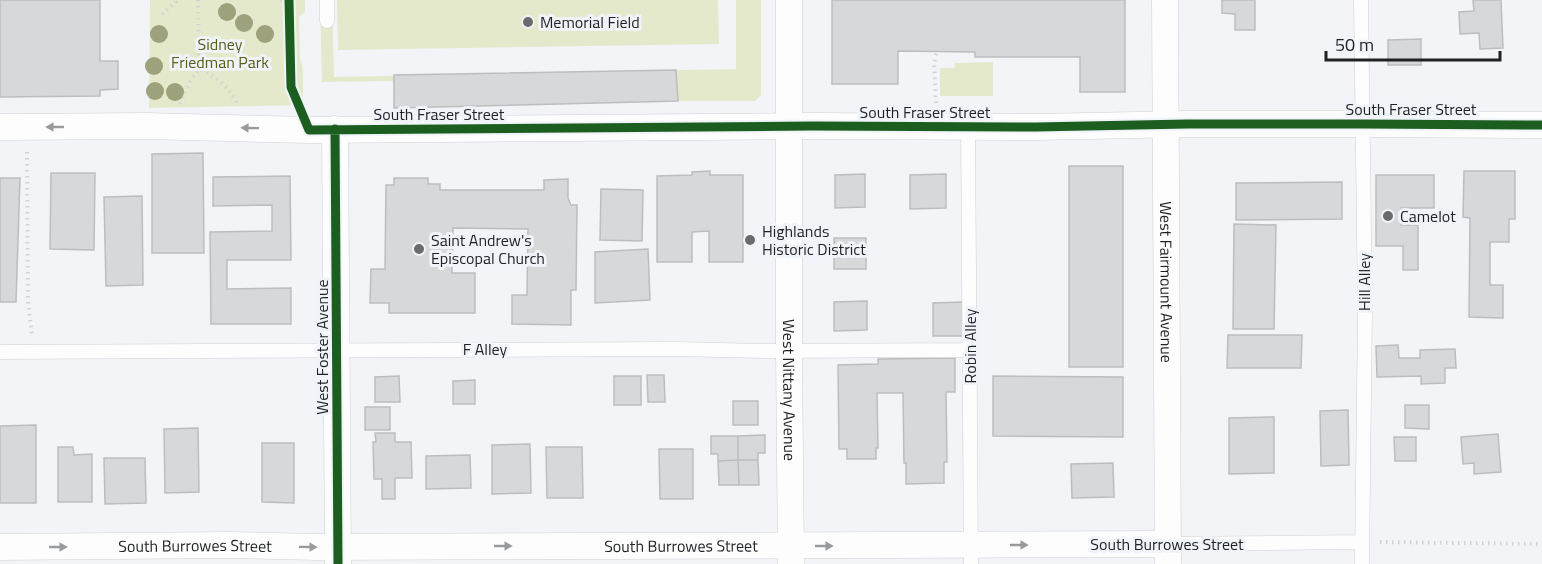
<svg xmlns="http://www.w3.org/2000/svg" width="1542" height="564" font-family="'Titillium Web',sans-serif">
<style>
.green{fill:#e5e9cc}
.building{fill:#d7d8da;stroke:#bcbdbf;stroke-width:1.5}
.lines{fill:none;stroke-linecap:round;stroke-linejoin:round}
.service-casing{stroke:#ced0d2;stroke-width:15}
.minor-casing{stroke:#ced0d2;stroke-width:27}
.path{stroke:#d3d3d4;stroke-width:4;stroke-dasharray:1.5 4.5;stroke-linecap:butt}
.service{stroke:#fdfdfe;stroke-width:14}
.minor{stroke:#fdfdfe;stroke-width:26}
.cycleway-casing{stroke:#f0f4f9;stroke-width:13}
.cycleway{stroke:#1b5e20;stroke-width:9}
.tree{fill:#9da17c}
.oneway{fill:#999a9b}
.poi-dot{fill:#696b6d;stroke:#f0f4f9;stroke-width:2}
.labels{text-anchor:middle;stroke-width:6;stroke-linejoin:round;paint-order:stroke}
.poi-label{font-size:16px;fill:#1f2122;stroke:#f0f4f9;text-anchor:start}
.park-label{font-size:16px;fill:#585d17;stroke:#f0f4f9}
.street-label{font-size:16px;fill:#1f2122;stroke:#f0f4f9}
</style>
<rect width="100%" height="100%" fill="#f2f4f7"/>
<path class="green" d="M150 0H305V12L299 17 300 59C305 67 302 94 303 105L149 108Z
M320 0H332L334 77 736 69V0H761V95L755 101H677L394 108 393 81 322 82Z
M337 0H718L719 44 338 50Z
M993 62V96H940V68H954L955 63Z"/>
<path class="building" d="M0 0H100V61H118V89L100 90V96L0 97Z
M832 0H1125V92H1080V57H975V52L898 51V84H832Z
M1222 0H1255V30H1235V14L1222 13Z
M1473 0H1501L1503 48 1480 49 1479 33 1460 34 1459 12 1474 11Z
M1421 39V65H1388V40Z
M676 70 678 101 394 108V75Z
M203 153 204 253H152V154Z
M1069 166H1123V367H1069Z
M710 171V175H743V262H709V231L692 232V262H657V176L692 175V172Z
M1464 171H1515V219H1509V242H1490V285H1503V318L1469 317 1470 218 1463 217Z
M51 173H95L94 250 50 249Z
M865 174V207L835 208V175Z
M946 174V208L910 209V175Z
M1376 175H1434V208H1401V225H1418V270H1403V246H1376Z
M290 176 291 260H227V289L291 288V324H211L210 232 272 231V205L213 206V177Z
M0 178H20L16 302H0Z
M394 178H428V184H440V190H544V180L568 179V198L571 205H577L576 290H571V325L512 324V295H527L528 229 453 228 452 273H475V313H389V303H370L371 269H385L386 185H394Z
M1342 182V219L1236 220V183Z
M601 189 643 190 642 241 600 240Z
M142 196 143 285 106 286 104 197Z
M1234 224 1276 225 1274 329H1233Z
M834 238H866V269H834Z
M648 249 650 300 595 303V252Z
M867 301V330L834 331V302Z
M963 302V336H933V303Z
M1228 335H1302L1301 368H1227Z
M1398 345 1399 358H1420V350L1455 349 1456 368H1445V383L1421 384V376L1377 377 1376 346Z
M955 358V392H946L947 462H944V483L906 484V463H904L903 393H877L878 448H876V459H847V449H839L838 365 878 364V359Z
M647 375H664L665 402H648Z
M399 376 400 402H375V377Z
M614 376H641V405H614Z
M993 376 1123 377V437L993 436Z
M475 380V404H453V381Z
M733 401H758V425H733Z
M1405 405H1429V429L1405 428Z
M365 407H390V430H365Z
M1348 410 1349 465 1321 466 1320 411Z
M1274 417V473L1229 474V418Z
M36 425V503H0V426Z
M198 428 199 492 165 493 164 429Z
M375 433H395V442H411L412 478H395V499H382V479H374L373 442H376Z
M1498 434 1501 472 1474 474V463L1463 464 1461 437Z
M765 435V453H758V460H738V436Z
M711 436H738V460L718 461V454H711Z
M1394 437H1416V461H1395Z
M262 443H294V503L262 502Z
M530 444 531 493 492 494V445Z
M58 447H73L74 455 92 454V502H58Z
M546 447H582L583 498H547Z
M659 449H693V499H660Z
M470 455 471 488 426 489V456Z
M104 458H145L146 503 105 504Z
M738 460 739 485H719L718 461Z
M738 460H758L759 485H739Z
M1113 463 1114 497 1072 498 1071 464Z"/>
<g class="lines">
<g class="service-casing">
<path id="service" d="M327 0V21
M1361 0 1365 308 1362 564
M968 127 971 564
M0 352 676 349 767 351 970 350
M1167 544 1361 542"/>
</g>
<g class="minor-casing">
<g id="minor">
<path id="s1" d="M789 0V351L791 564"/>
<path id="s2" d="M1165 0 1168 564"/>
<path d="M0 127 146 126 309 130 812 126 1036 127 1187 124H1363L1542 125"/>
<path d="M335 129 338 564"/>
<path id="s3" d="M0 547 229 545 317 547 1167 544"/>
</g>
</g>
<path class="path" d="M198 0 199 69
M281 0 289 5
M162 14 176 2 175 0
M936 103 934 63 937 52
M180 104 190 82 199 69C218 77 229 87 238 105
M27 152 28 301 32 336
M1380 542 1542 544"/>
<use href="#service" class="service"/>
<use href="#minor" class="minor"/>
<g class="cycleway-casing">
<path id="cycleway" d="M289 0 291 87 309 130 812 126 1036 127 1187 124H1363L1542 125
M335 129 338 564"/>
</g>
<use href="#cycleway" class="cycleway"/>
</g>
<g class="tree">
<circle cx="227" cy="12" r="9"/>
<circle cx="244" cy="23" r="9"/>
<circle cx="159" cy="34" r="9"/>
<circle cx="265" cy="34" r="9"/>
<circle cx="154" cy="66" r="9"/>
<circle cx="155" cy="91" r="9"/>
<circle cx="175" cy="92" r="9"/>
</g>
<defs><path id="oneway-solid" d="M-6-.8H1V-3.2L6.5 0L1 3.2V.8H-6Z" transform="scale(1.5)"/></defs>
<g class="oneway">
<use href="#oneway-solid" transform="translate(55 127) rotate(180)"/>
<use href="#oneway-solid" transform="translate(250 128) rotate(-179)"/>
<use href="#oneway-solid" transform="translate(1019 545)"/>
<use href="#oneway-solid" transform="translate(503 546)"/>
<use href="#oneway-solid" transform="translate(824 546)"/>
<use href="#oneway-solid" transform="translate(58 547)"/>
<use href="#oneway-solid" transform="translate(308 547) rotate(1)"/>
</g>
<g class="poi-dot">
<circle cx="528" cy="22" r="6"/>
<circle cx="1388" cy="216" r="6"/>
<circle cx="750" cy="240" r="6"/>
<circle cx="419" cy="249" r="6"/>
</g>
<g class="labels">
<g class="poi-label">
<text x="540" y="28">Memorial Field</text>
<text x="1400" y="222">Camelot</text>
<text x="762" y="237">Highlands<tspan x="762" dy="18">Historic District</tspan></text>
<text x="431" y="246">Saint Andrew's<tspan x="431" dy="18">Episcopal Church</tspan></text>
</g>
<g class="park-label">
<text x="220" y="50">Sidney<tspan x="220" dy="18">Friedman Park</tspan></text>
</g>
<g class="street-label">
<text x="1411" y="115">South Fraser Street</text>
<text x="925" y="118">South Fraser Street</text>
<text x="439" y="120">South Fraser Street</text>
<text dy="6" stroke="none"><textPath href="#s2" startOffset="282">West Fairmount Avenue</textPath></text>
<text transform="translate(1364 282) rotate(-90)" y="6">Hill Alley</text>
<text transform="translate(970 346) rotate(-90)" y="6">Robin Alley</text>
<text transform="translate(322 347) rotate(-90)" y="6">West Foster Avenue</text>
<text x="485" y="355">F Alley</text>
<text dy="6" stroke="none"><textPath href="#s1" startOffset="390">West Nittany Avenue</textPath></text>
<text x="1167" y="550">South Burrowes Street</text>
<text dy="6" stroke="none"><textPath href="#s3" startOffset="681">South Burrowes Street</textPath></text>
<text dy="6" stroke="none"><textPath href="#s3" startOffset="195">South Burrowes Street</textPath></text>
</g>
</g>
<path d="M1326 51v9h174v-9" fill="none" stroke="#1f2122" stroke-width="3"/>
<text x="1335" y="51" font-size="18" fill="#1f2122" stroke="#f0f4f9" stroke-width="4.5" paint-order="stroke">50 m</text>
</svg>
